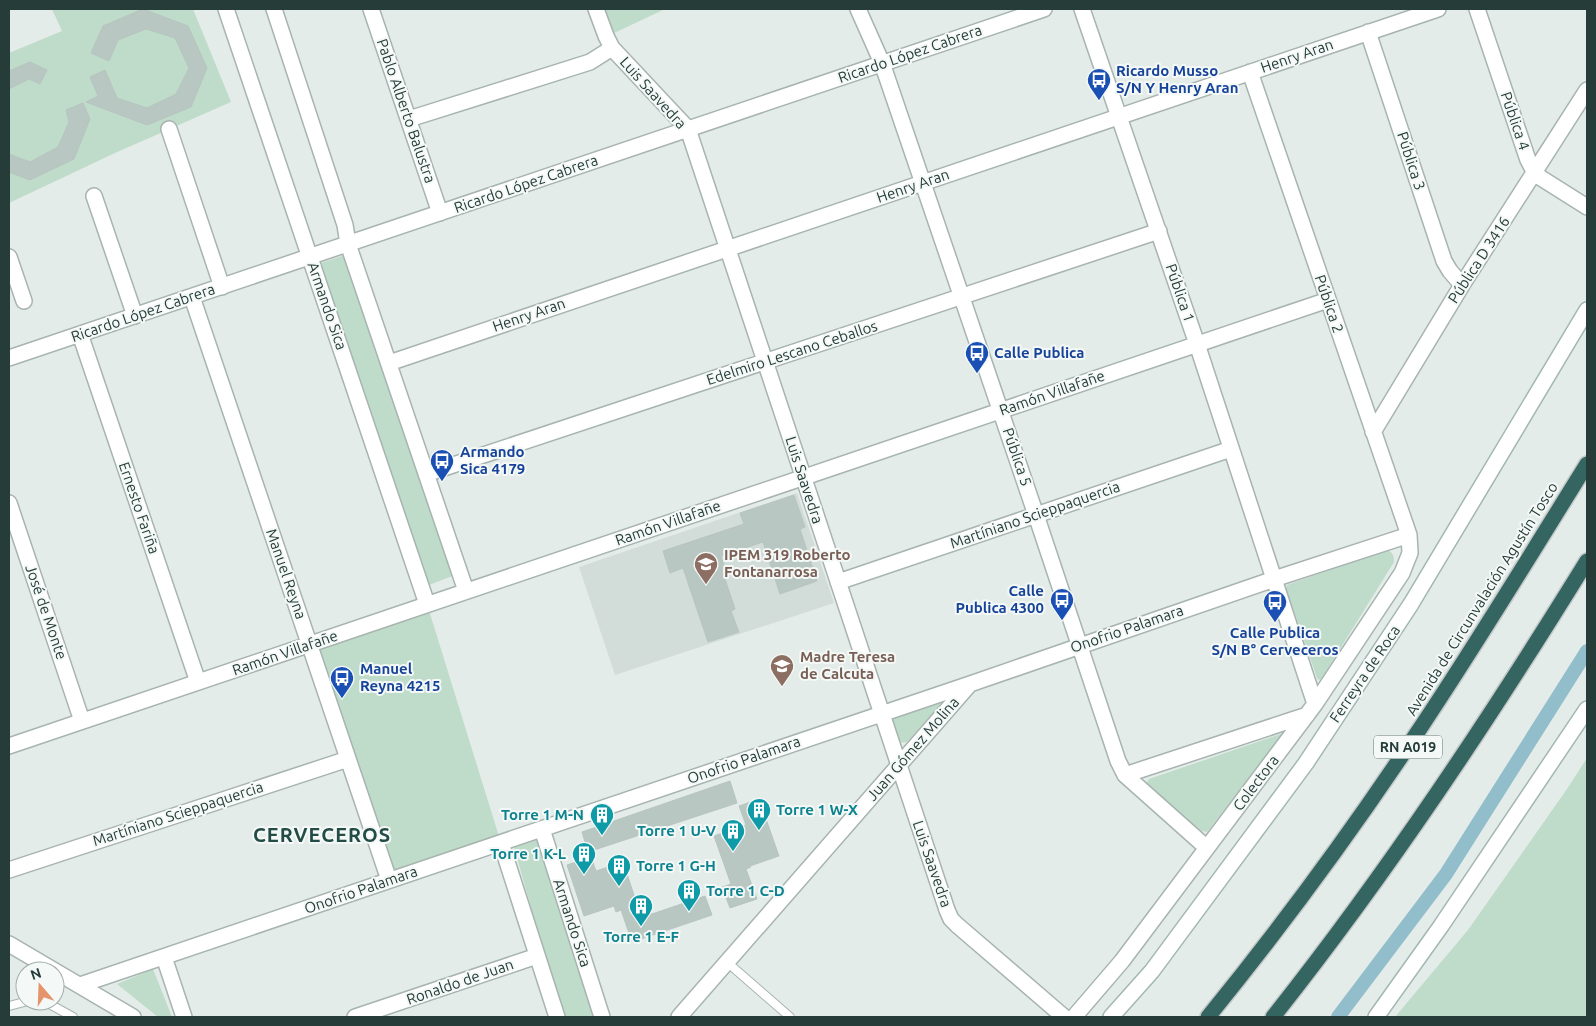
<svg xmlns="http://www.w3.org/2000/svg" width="1596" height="1026" font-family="Ubuntu,sans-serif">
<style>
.built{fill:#d2dcd8}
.green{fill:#bfdbc9}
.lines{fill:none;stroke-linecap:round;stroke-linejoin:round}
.canal{stroke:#92bdcb;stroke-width:14}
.building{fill:#b9c7c2;stroke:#b7c5c0}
.lane-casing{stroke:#a7b4b0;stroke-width:10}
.street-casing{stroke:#a7b4b0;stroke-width:18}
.secondary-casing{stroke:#a3b7b2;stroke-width:18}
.highway-casing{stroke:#c2c8c7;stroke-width:18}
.lane{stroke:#fff;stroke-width:8}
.street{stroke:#fff;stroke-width:15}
.secondary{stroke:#fff;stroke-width:15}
.highway{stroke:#346560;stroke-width:15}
.labels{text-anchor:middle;stroke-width:4;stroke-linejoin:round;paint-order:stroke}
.shield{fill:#f4f9f7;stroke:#637571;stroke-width:1}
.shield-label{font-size:14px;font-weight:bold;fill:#253c38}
.street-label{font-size:15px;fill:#253c38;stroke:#f4f9f7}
.transit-label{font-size:15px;font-weight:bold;fill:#164399;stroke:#f4f9f7;text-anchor:start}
.education-label{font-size:15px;font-weight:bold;fill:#785e54;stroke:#f4f9f7;text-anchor:start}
.culture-label{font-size:15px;font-weight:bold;fill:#0d838f;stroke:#f4f9f7;text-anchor:start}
.district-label{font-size:20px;font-weight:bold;letter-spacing:1px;fill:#234c46;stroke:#f4f9f7}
</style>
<rect width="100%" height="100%" fill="#e4ece9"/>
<path class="built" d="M797 493 834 603 615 675 579 567Z"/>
<path class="green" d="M52 9H193L231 102 115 153 9 203V53L62 31Z
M604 9H665L612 34Z
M345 255 455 575 429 585 318 264Z
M1388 550C1393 553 1394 556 1394 562L1322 678 1319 680 1317 678 1286 588 1287 585Z
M427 604 501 843 389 880 310 644Z
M940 701 939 707 907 742 898 743 891 719 897 715Z
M1284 733 1207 832 1202 831 1148 789 1146 784 1149 779Z
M1587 758V1017H1395L1468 930 1567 789Z
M537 835 595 1017H564L546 960 513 844Z
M153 969 172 1017H158L117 984Z"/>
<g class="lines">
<path class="canal" d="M1338 1017 1446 874 1587 651"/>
</g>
<path class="building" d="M143 9 188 26 207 68 191 107 147 125 86 102 98 96 90 77 105 70 117 98 147 108 176 94 189 68 175 38 146 29 118 40 109 61 91 53 103 26Z
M30 62 47 70 40 84 29 79 9 89V71Z
M83 103 90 119 74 159 30 180 9 172V154L30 162 58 147 69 122 66 110Z
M794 495 805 527 800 529 817 581 780 594 763 542 721 556 725 569 722 570 735 609 731 611 739 632 708 642 683 568 670 573 663 551 744 524 740 513Z
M730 781 737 803 588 852 582 832Z
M759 799 779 856 750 866 751 867 746 869 757 899 730 908 722 887 731 884 714 836 746 825 739 806Z
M591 857 596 871 623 862 641 916 651 912 652 914 705 896 712 915 632 942 621 910 616 912 614 906 584 916 567 865Z"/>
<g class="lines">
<g class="lane-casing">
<path id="lane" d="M728 963 790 1017
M44 1001 73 1017
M9 1006 28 1001"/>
</g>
<g class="street-casing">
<path id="street" d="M226 9 427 604
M274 9 345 225 348 244 466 591
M371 9 440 213
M596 9 606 36 612 48 688 129 947 910 951 919 957 925 1064 1017
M858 9 882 63 1036 515 1118 761 1125 775 1207 848
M1082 9 1197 344 1315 704
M1477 9 1528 160 1535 173 1541 178 1587 207
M1368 32 1444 261 1450 271 1462 285
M409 119 590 62 612 48
M169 129 222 287
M94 196 135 316
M9 257 24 301
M192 297 389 880
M80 334 198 682
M9 358 1044 9
M389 363 1438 9
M1373 432 1462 285 1587 90
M426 474 1159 231
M9 503 82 721
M838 582 1231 449
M9 746 1328 300
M1125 775 1307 715
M542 829 602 1017
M501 843 557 1017
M9 870 348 759
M9 944 133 1017
M164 957 184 1017
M80 985 970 684 1274 579 1409 535
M355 1017 537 956
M679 1017 969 685
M1074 1017 1122 961 1315 704 1402 573 1410 553 1409 535 1250 72"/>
</g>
<g class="secondary-casing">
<path id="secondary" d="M1111 1017 1152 971 1306 763 1411 604 1587 310
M1376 1017 1441 926 1587 709"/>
</g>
<g class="highway-casing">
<path id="highway" d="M1208 1017C1282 926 1352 831 1417 733 1476 645 1531 554 1587 464
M1273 1017C1388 872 1490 718 1587 561"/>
</g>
<use href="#lane" class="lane"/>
<use href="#street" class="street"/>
<use href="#secondary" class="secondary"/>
<use href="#highway" class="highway"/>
</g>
<defs>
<g id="bus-pin" transform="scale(1.25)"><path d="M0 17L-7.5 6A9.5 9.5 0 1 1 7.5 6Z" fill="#1a4fb4" stroke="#f4f9f7"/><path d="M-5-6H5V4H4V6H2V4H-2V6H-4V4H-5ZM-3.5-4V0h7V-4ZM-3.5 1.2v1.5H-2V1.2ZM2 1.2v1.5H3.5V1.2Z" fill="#fff"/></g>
<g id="school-pin" transform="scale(1.25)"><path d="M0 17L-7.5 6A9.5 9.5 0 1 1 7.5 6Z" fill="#8d6e63" stroke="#f4f9f7"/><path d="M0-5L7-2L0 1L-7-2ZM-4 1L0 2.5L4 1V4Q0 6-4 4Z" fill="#fff"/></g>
<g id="building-pin" transform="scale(1.25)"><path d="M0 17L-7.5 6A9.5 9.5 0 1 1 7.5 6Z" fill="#0f9aa8" stroke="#f4f9f7"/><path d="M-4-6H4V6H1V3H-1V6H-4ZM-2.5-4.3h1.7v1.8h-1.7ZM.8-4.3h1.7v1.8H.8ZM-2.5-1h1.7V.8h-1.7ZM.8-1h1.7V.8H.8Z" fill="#fff"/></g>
</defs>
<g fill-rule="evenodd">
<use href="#bus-pin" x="1099" y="80"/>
<use href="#bus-pin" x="977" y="353"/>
<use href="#bus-pin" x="442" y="461"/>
<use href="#school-pin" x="706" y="564"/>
<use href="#bus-pin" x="1062" y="600"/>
<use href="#bus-pin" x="1275" y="602"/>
<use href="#school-pin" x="782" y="666"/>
<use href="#bus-pin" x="342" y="678"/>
<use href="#building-pin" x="759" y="810"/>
<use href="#building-pin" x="602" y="815"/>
<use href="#building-pin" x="733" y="831"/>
<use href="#building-pin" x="584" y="854"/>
<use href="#building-pin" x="619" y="866"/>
<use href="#building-pin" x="689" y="891"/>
<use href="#building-pin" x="641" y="906"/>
</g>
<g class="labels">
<rect class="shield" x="1374" y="735.5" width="68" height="23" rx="4"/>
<g class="shield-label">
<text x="1408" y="752">RN A019</text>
</g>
<g class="street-label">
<text transform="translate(910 54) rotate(-19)" y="5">Ricardo López Cabrera</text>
<text transform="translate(1297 56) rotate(-19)" y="5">Henry Aran</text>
<text transform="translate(653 93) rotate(48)" y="5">Luis Saavedra</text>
<text transform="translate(406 111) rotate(71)" y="5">Pablo Alberto Balustra</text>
<text transform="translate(1515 121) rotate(71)" y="5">Pública 4</text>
<text transform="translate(1411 161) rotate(72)" y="5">Pública 3</text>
<text transform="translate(526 184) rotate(-19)" y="5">Ricardo López Cabrera</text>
<text transform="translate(913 186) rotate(-19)" y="5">Henry Aran</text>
<text transform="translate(1479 260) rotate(-57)" y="5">Pública D 3416</text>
<text transform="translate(1180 293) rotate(71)" y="5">Pública 1</text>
<text transform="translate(1329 304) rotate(71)" y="5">Pública 2</text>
<text transform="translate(327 306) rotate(71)" y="5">Armando Sica</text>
<text transform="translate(143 313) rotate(-19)" y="5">Ricardo López Cabrera</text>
<text transform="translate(529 315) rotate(-19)" y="5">Henry Aran</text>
<text transform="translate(792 353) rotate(-18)" y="5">Edelmiro Lescano Ceballos</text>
<text transform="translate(1052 393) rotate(-19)" y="5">Ramón Villafañe</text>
<text transform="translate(1017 457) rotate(71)" y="5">Pública 5</text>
<text transform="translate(804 480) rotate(72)" y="5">Luis Saavedra</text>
<text transform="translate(139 508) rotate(71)" y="5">Ernesto Fariña</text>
<text transform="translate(1035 515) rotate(-19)" y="5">Martíniano Scieppaquercia</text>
<text transform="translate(668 523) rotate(-19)" y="5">Ramón Villafañe</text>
<text transform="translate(286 574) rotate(71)" y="5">Manuel Reyna</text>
<text transform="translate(1482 599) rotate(-58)" y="5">Avenida de Circunvalación Agustín Tosco</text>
<text transform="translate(46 612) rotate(71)" y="5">José de Monte</text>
<text transform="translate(1127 629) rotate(-19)" y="5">Onofrio Palamara</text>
<text transform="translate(285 653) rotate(-19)" y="5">Ramón Villafañe</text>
<text transform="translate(1365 674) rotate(-56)" y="5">Ferreyra de Roca</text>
<text transform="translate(913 749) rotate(-49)" y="5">Juan Gómez Molina</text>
<text transform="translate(744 760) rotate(-19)" y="5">Onofrio Palamara</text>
<text transform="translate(1256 783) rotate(-53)" y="5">Colectora</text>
<text transform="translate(178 814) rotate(-18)" y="5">Martíniano Scieppaquercia</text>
<text transform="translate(932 864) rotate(71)" y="5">Luis Saavedra</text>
<text transform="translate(361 890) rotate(-19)" y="5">Onofrio Palamara</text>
<text transform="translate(572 923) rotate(72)" y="5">Armando Sica</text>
<text transform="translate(460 982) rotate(-19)" y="5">Ronaldo de Juan</text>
</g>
<g class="transit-label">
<text x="1116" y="76">Ricardo Musso<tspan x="1116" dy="17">S/N Y Henry Aran</tspan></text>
<text x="994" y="358">Calle Publica</text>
<text x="460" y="457">Armando<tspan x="460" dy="17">Sica 4179</tspan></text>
<text x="1044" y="596" text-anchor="end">Calle<tspan x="1044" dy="17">Publica 4300</tspan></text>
<text x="1275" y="638" text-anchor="middle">Calle Publica<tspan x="1275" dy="17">S/N B° Cerveceros</tspan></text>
<text x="360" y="674">Manuel<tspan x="360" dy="17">Reyna 4215</tspan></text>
</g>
<g class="education-label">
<text x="724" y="560">IPEM 319 Roberto<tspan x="724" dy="17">Fontanarrosa</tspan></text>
<text x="800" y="662">Madre Teresa<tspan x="800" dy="17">de Calcuta</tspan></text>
</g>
<g class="culture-label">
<text x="776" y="815">Torre 1 W-X</text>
<text x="584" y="820" text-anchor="end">Torre 1 M-N</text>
<text x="716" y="836" text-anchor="end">Torre 1 U-V</text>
<text x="566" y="859" text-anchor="end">Torre 1 K-L</text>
<text x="636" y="871">Torre 1 G-H</text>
<text x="706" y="896">Torre 1 C-D</text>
<text x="641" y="942" text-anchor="middle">Torre 1 E-F</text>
</g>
<g class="district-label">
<text x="322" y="842">CERVECEROS</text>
</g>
</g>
<rect width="1596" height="1026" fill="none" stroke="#253c38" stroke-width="20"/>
<g transform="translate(40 986) rotate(341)"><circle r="24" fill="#f4f9f7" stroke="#a1adab"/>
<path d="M0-4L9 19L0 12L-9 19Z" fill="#e4936a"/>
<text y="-8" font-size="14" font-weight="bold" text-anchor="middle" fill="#253c38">N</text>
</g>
</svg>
